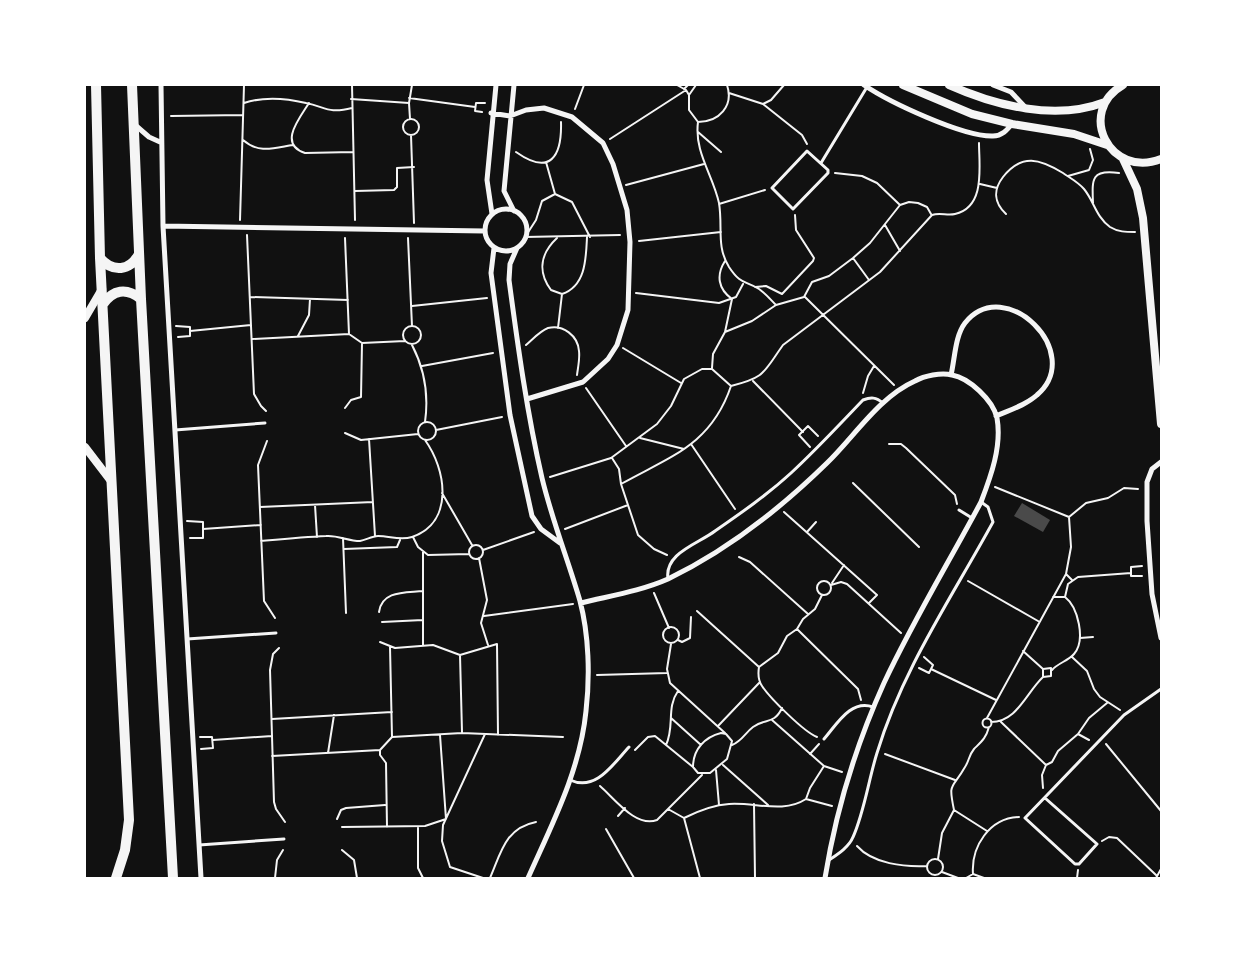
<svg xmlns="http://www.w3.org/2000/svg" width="1246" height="963" font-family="Inter,sans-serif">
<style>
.building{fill:#4a4a4a}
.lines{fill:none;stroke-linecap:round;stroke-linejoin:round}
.path{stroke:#f5f5f5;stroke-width:2}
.service{stroke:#f5f5f5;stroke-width:3}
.minor{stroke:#f5f5f5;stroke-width:5}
.tertiary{stroke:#f5f5f5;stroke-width:8}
.primary{stroke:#f5f5f5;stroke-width:10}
</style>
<rect width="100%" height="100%" fill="#111"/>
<path class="building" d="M1022 503 1050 520 1043 532 1014 516Z"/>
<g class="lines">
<path class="path" d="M352 85 355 220
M677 85 686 90 689 95
M696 85 689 95V110L698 122C719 122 734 106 727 85
M684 89 688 85
M729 93 763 104 771 100 784 85
M409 98 475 107
M351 99 409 103
M244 103C265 96 285 98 306 103 326 107 328 114 352 108
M309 103C299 119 278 144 305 153L353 152
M763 104 802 135 807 144
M575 109 584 85
M482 112 475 111 476 103H485
M171 116 243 115
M410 119 409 103 412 85
M403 127a8 8 0 1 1 16 0a8 8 0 1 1-16 0Z
M698 122C694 152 713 175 719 203 723 227 716 246 729 267 741 285 744 280 759 289 765 293 771 300 776 305
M698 132 721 152
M411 135 414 223
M610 139 686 90
M243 140C259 154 274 148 293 145
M516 152C550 176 562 157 561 122
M546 162 555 194
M835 173 862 176 877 183 900 205
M1068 176 1089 170 1093 160 1090 149
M980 184 997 188
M626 185 704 164
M355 191 394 190 397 187V168L414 167
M1093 203C1092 179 1091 169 1119 173
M719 204 765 190
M1006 214C994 203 993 190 1003 177 1022 153 1040 159 1063 173 1070 178 1078 182 1084 189 1094 201 1096 217 1110 227 1118 232 1126 232 1135 232
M240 220 244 85
M885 225 900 251
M247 235 254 394 261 406 266 411
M525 237 536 220 542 201 555 194 572 202 590 237
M525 237 620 235
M408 238 412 326
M557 238C541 253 537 271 551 290L562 294C586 286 586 258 587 237
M639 241 721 232
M853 258 869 280
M725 261C716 275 718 289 732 299
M755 287 766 286 782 294 813 261 814 258 796 230 795 215
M636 293 719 303 736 297 743 284
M250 297 348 300
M805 297 894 385
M412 306 487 298
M403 335a9 9 0 1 1 18 0a9 9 0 1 1-18 0Z
M176 326 190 327V336L178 337
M558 328 562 294
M190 331 251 325
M725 332 752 321 776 305 804 297 812 282 829 276 853 258 870 243 900 205 909 202 918 203 927 207 931 214
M298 336 309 315 310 299
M252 339 349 334
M362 343 405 341
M412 345C425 370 429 394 425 422
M526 345C533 339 540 331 548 328 563 324 578 336 579 351 580 359 578 367 577 375
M623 348 681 383
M422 366 493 353
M712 368 713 354 725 332 732 299
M753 381 803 432
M586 388 626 446
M863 393 868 376 874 366
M345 408 351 400 361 397 362 343 349 334 345 238
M418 431a9 9 0 1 1 18 0a9 9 0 1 1-18 0Z
M436 430 502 417
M345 433 361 440 418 434
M640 438 684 449
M369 439 375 536
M267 441 258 465 264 601 275 618
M691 444 735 509
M889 444H901L906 448 955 495 957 504
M810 447 799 435 808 426 818 436
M612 458 619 469 621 484 638 535 654 549 667 555
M550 477 611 458 657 424 671 406 684 379 702 369H712L731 386
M853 483 919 547
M621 484C671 456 711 445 731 386 766 377 763 373 783 345L880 272 932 215C940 212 947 216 955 214 986 207 979 166 979 143
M995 487 1069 517 1086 503 1108 498 1124 488 1138 489
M442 493 472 545
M315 505 317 537
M260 507 373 502
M784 512 877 595 869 603
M187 521 203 522V538H190
M203 529 261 525
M565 529 628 505
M807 532 816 522
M413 537 418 547 428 555 469 554
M343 538 346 613
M261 541C283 539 304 537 326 536 338 535 348 541 360 541 366 540 372 536 378 536 390 536 400 541 412 537 455 522 446 469 425 440
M469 552a7 7 0 1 1 14 0a7 7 0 1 1-14 0Z
M344 549 397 547 400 540
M483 550 534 532
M423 552V645
M739 557 750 562 808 614
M479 558 487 600 481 623 488 645
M1142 566 1131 567V576H1142
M1066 574 1072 580
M817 588a7 7 0 1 1 14 0a7 7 0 1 1-14 0Z
M968 581 1038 621
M832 583 844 565
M831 585 841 582 847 584 901 633
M654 593 669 628
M1065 597 1068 584 1078 577 1131 573
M697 611 759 667C758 673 758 680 762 686 770 698 804 732 817 737
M379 612C382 590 406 593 423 591
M484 616 573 604
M382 622 423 620
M663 635a8 8 0 1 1 16 0a8 8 0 1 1-16 0Z
M797 629 858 689 861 700
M1080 638 1093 637
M678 640 682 642 690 638 691 617
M380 642 395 648 433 645 460 655 497 644 498 735
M671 644 667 669 670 683 725 733
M390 647 392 737
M279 648 273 654 270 670 274 802 276 809 285 822
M1023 651 1043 669V677L1051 676V668L1043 669
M460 655 462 732
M1072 657 1087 671 1094 689 1100 697 1120 710
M759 667 778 653 787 636 797 629 803 619 815 609 822 595
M919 668 929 673 933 665 924 657
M931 669 996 700
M1052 670C1058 663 1068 661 1074 654 1086 640 1078 607 1065 597H1053
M597 675 667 673
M671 718 701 745
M987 718 1066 574 1071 547 1069 517
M982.5 723a4.5 4.5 0 1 1 9 0a4.5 4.5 0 1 1-9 0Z
M272 719 392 712
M772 720 824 766 842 772
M991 722C1017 722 1026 693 1043 677
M1001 722 1046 765
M718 726 760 682
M721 733 726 734 732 741 727 759 710 773H698L693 767C693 749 705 737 721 733Z
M1078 734 1089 740
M200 737H212L213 748 201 749
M213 740 272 736
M1106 744 1161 811
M666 745C675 726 666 708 678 691
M732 745C742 741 745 733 753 727 765 718 774 725 782 708
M635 750 648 737 655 736 693 767
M328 753 334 715
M810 754 819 744
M885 754 955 780
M272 756 380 750
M723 765 768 805
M716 770 719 805
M600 786C615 799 636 828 657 820L702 775
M1043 788 1042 775 1046 765 1052 762 1058 751 1078 734 1089 718 1107 703
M806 799 832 806
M754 804 755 878
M668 809 684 818C698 811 713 805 729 804 755 802 783 814 806 799L810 788 824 766
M954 810 987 831
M618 816 625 808
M684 818 700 878
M337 819 341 810 346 808 385 805
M342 827 425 826 446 819 440 735
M387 827 386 763 380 755V750L392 737 462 733 563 737
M418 827V868L423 878
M606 829 634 878
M1102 841 1109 837 1117 838 1156 875
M857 846C873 864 904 867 927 866
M342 850 354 860 357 878
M927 867a8 8 0 1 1 16 0a8 8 0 1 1-16 0Z
M938 859 942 833 954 810C948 781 952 790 965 767 969 761 969 755 974 749 982 741 986 738 989 727
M942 872 958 878
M973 874C971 847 989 818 1019 817
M275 878 277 860 283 850
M483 878 450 867 442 841 443 825 485 734
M490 878C501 853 505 828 536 822
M966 878 973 874 984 878
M1077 878 1078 870
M1156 878 1161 869"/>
<path class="service" d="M807 151 828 170V173L793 209 772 188Z
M821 163 867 87
M175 430 265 423
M959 510 972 518
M668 579C664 553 698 544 715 531 741 513 767 495 791 473 816 450 839 425 863 400 871 397 876 397 883 403
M187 639 276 633
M824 739C837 724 851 699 873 707
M570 780C596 792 613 764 629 747
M1045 798 1097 844 1079 864H1075L1025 818 1124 715 1161 689
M199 845 284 839
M829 860C838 854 849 847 853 837 864 813 869 778 877 753 902 670 952 597 993 522L988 507 981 502"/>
<path class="minor" d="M161 85 163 226 201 878
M514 85 504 191 514 211
M864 85C889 102 963 137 993 136 1002 136 1007 130 1012 124
M993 85 1011 92 1026 108
M491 113 510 116 526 110 544 108 572 117 603 143 613 164 627 210 630 242 628 310 617 345 608 359 583 382 527 399
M134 124 149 137 160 142
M485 230a21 21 0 1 1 42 0a21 21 0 1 1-42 0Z
M492 214 487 180 496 85
M163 226 484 231
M494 248 491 273 510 415 532 516 541 529 560 543
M517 248 510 264 509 280C518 347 527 413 542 478 552 520 568 560 580 601 589 635 590 676 586 711 580 771 552 824 528 878
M951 375C955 358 955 336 965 323 1005 273 1086 353 1037 395 1026 405 1010 410 996 416
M1161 462 1152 469 1147 482V521L1152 594 1161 638
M581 603C609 596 641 591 668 579 728 550 779 510 827 463 854 437 879 397 915 381 924 376 941 372 952 375 969 378 993 400 997 418 1002 446 991 476 981 502 949 562 913 621 884 683 856 745 836 810 825 878"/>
<path class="tertiary" d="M903 85 972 114 1012 124 1074 134 1107 145
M949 85C996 106 1056 121 1105 102
M1123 85C1076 112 1110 179 1161 159
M1123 159 1137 189 1143 218 1161 424
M85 318 102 289
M85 447 111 481"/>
<path class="primary" d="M96 85 100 258 129 820 125 850 116 878
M132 85 141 299 173 878
M100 258C113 273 130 271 139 254
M103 304C113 290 126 287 141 299"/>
</g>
<rect width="1246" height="963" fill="none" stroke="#ffffff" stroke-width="172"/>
</svg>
